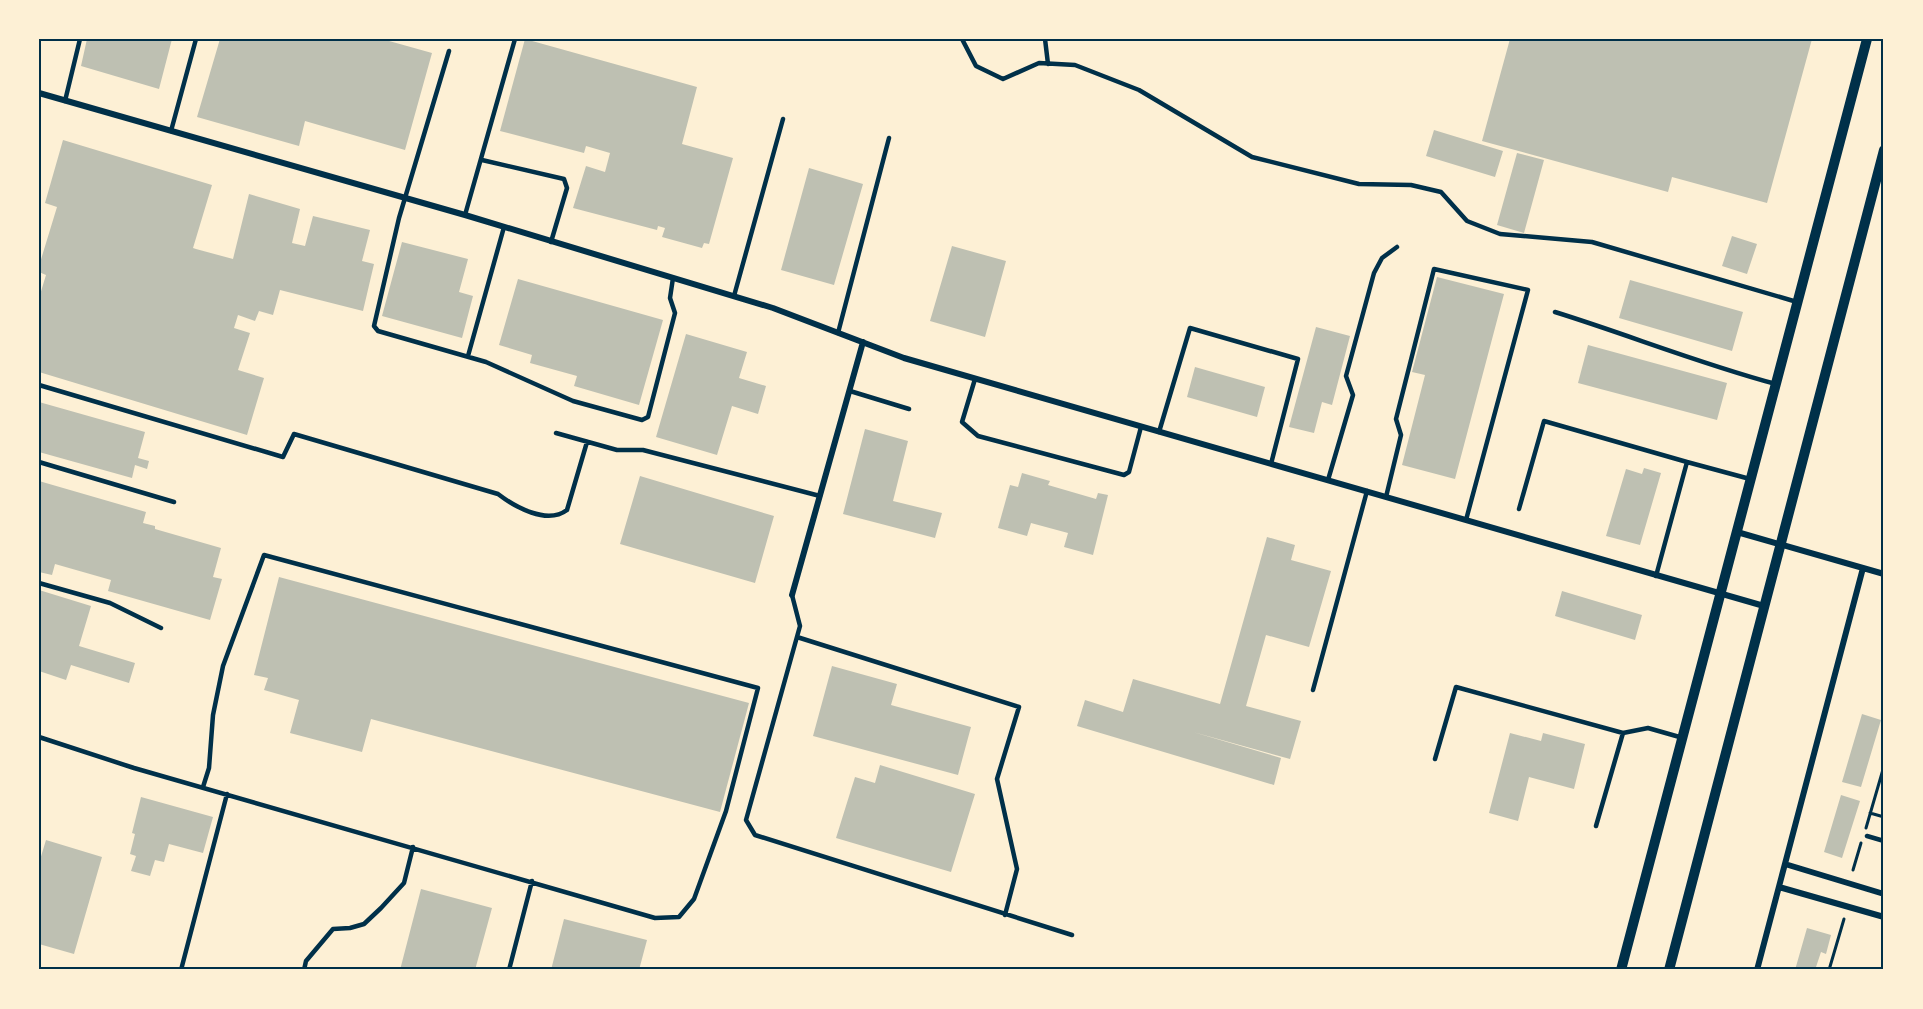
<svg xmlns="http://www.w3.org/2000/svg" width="1923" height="1009" font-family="Karla,sans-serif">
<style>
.building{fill:#bec0b2}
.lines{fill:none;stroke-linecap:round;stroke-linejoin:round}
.path{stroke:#003049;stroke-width:3}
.service{stroke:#003049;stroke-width:4.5}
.minor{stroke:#003049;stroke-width:6}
.tertiary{stroke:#003049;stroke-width:10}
.neatline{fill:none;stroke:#003049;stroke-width:2}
</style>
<rect width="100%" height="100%" fill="#fdf0d5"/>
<path class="building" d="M87 39H172L159 89 81 66Z
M220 39H382L432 53 405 150 305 121 299 146 197 117Z
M525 39 697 87 682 144 733 158 709 244 704 243 702 248 662 237 665 228 658 226 657 230 573 208 586 166 605 172 610 153 586 146 584 153 500 131Z
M1510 39H1812L1767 203 1672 177 1668 192 1482 141Z
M1434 130 1503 151 1495 177 1426 156Z
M63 140 212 185 193 248 196 249 233 259 249 194 300 209 292 243 305 246 313 216 370 230 362 261 374 264 363 311 280 290 273 315 259 311 255 321 238 315 234 328 250 333 238 370 264 378 247 435 39 372V298L46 275 39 272V266L57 207 45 203Z
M1517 153 1544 160 1524 233 1497 225Z
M809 168 863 184 834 285 781 270Z
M1732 236 1757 244 1747 274 1722 266Z
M402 242 468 259 459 292 473 296 462 338 382 316Z
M952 246 1006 261 985 337 930 321Z
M1437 277 1504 294 1455 479 1402 465 1425 375 1412 372Z
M518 279 663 320 639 405 574 386 577 376 530 363 532 355 499 345Z
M1630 280 1743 312 1732 351 1619 318Z
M1316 327 1350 336 1332 405 1322 402 1314 433 1289 427Z
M686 334 747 352 739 378 766 386 758 414 732 406 717 455 656 437Z
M1588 345 1727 383 1717 420 1578 383Z
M1195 367 1265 387 1257 417 1187 397Z
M39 402 145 432 138 458 149 461 147 469 135 465 132 478 39 452Z
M865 429 908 441 893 501 942 513 935 538 843 514Z
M1644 468 1661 473 1640 545 1606 536 1626 469 1642 474Z
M1022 473 1050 481 1048 485 1096 499 1098 493 1108 495 1093 555 1064 547 1068 533 1031 523 1027 536 998 528 1010 485 1018 487Z
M640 476 774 516 755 583 620 544Z
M39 481 146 512 143 523 155 526V529L221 548 213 577 222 579 210 620 108 591 111 580 55 564 52 575 39 572Z
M1267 537 1295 545 1291 560 1331 571 1309 647 1266 635 1246 706 1301 721 1290 759 1193 732 1281 758 1274 785 1077 726 1085 700 1123 712 1133 679 1220 704Z
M279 577 749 703 720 812 371 719 362 752 290 733 299 700 264 690 268 678 254 675Z
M39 590 91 606 79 646 135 663 129 683 71 665 66 680 39 671Z
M1562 591 1642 615 1635 640 1555 616Z
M832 666 897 684 891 705 971 727 958 775 813 736Z
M1862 714 1881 720 1861 787 1842 782Z
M1510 733 1541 741 1543 733 1585 744 1574 789 1529 777 1518 821 1489 813Z
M880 765 975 794 951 872 836 838 855 777 875 783Z
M1841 795 1860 801 1842 858 1824 852Z
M141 797 213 817 203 853 169 844 164 862 155 860 150 876 131 871 136 856 130 854 135 834 132 833Z
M46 840 102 857 74 954 39 944V863Z
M421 889 492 908 475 970H400Z
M564 919 647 940 639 970H551Z
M1807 928 1831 935 1826 954 1821 952 1815 970H1795Z"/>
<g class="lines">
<path class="path" d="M1870 813 1884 817
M1866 828 1884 766
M1853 870 1861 843
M1829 970 1844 919"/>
<path class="service" d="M962 39 976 66 1003 79 1039 63 1075 65 1139 90 1252 157 1359 184 1411 185 1441 192 1467 221 1500 234 1592 242 1797 302
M1045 39 1048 64
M449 51 399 218 374 326 378 331 486 362 573 401 642 420 648 417 675 313 670 298 673 278
M65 101 80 39
M171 131 196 39
M482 160 564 179 567 188 551 242
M465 215 515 39
M734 296 783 119
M1555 312C1629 335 1701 364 1776 384
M838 333 889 138
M468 356 504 227
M975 379 962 422 978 436 1124 475 1129 472 1141 427
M39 385 283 457 294 434 498 494C515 507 547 525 567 510L587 442
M850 391 909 409
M1159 432 1190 328 1298 359 1271 464
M556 433 617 450H643L820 496
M39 462 174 502
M1328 480 1353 395 1346 376 1374 273 1382 258 1397 247
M1386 497 1401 435 1396 419 1434 269 1528 290 1466 520
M1519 509 1544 421 1687 462
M1656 576 1687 462 1750 479
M39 583 110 603 161 628
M792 595 800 626 746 820 755 835 1072 935
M797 637 1019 707 997 779 1017 869 1005 915
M1313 690 1367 491
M39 737 134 768 655 918 679 917 694 899 726 811 758 688 264 555 223 666 213 715 209 768 203 787
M1435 759 1456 687 1623 733 1648 728 1683 738
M1596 826 1623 733
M1867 836 1884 841
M181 970 227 794
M304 970 306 961 333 929 350 928 364 924 381 908 404 883 413 847
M509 970 532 881"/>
<path class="minor" d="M39 93 465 215 773 308 904 358 1764 606
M1737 532 1884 574
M792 595 863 342
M1785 864 1884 894
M1779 887 1884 917
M1757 970 1863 568"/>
<path class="tertiary" d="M1621 970 1867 39
M1669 970 1884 150"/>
</g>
<rect width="1923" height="1009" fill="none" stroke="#fdf0d5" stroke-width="81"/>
<rect x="40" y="40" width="1842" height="928" class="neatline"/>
</svg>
